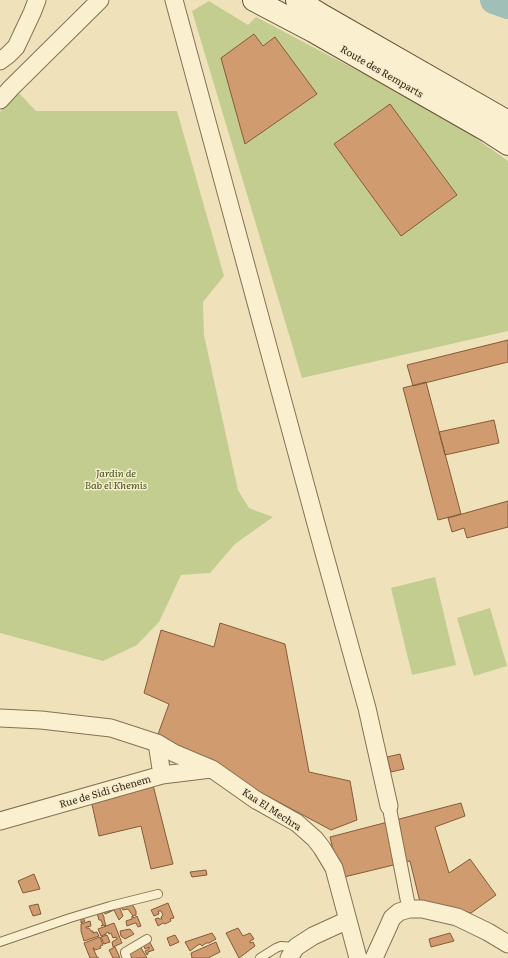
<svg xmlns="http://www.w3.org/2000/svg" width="508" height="958" font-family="Literata,serif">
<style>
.green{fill:#c3cd8f}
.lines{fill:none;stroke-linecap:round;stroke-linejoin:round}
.river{stroke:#9fbfb7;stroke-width:28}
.building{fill:#cf9b6f;stroke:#865b39}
.service-casing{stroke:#867154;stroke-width:10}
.pedestrian-casing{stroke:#867154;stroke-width:15}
.minor-casing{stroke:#867154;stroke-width:19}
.secondary-casing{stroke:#685238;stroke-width:24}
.service{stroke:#faefce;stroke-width:8}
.pedestrian{stroke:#faefce;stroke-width:13}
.minor{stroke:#faefce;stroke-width:17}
.secondary{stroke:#faefce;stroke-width:22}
.labels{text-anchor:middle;stroke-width:3;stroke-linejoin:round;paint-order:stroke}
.street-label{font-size:10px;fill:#35281a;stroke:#f6ecca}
.park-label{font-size:10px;font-style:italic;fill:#435220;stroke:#f6ecca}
</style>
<rect width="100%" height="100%" fill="#efe2bb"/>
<path class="green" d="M209 1 248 25 256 17 449 119 508 161V331L302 378 192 11Z
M18 92 36 111H177L224 276 203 302 204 335 238 490 249 508 273 517 235 544 210 573 181 575 159 622 137 645 103 661 0 633V112Z
M435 577 456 665 412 675 391 588Z
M490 608 507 666 474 676 457 618Z"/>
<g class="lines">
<path class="river" d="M494 0 508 5"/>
</g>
<path class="building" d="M254 34 263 46 275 37 317 94 245 144 221 58Z
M390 104 457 195 401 236 334 144Z
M508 340V362L413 386 407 365Z
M426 382 461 514 438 520 403 388Z
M494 420 499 443 445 455 439 432Z
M508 501V527L467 538 464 528 452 532 448 518Z
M220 623 285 644 309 772 350 781 357 820 331 830 157 737 169 704 144 693 161 630 214 647Z
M400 754 404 769 391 772 387 757Z
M153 785 173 864 151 869 141 826 99 836 91 800Z
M461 803 465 816 435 827 449 873 470 859 496 895 471 913 420 902 410 861 340 878 330 837Z
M206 870 207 875 192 877 190 872Z
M34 874 40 889 23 893 18 881Z
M168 903 174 918 170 919 171 921 165 924 163 923 158 926 155 919 158 918 160 919H162L161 917 163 915 161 911H158L159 914 154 916 151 910Z
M38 904 41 914 33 916 29 906Z
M132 904 136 911V915L133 916 128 909 123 910 120 906Z
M119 906 123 916 119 920 114 910 105 914 104 910Z
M101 911 104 917V919L106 926H105L104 925 101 926 103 925 101 920H99L97 913 83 918 85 921 81 923V917Z
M132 916 134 918 137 916 141 926 138 927 136 923H135L127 926 126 921 132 919Z
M90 921 91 926 86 927V928H89L91 931H93V933L97 932 99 936 84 941 81 931V924Z
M114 923 122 943 113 947 112 942 117 939 116 937 113 938 111 933 109 934 108 932 106 933V934L101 936 98 929Z
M238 928 243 936 250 933 254 939 250 941V943L253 942 255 946 239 958 226 933Z
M130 929 134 934 125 939 121 936 120 931Z
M212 933 216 939 209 943H206L202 946 200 944 198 945 190 951 185 942Z
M450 933 454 941 431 947 429 939Z
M107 935 110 942 104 944 101 937Z
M175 935 179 942 170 946 167 938Z
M100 937 103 945 100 946 101 948 95 950 94 948H93L97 957 99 958H90L84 943Z
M149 941 154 950 148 952V954L147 955 145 951 149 949V947L145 949 143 944Z
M216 942 220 952 208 958H192L191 953Z
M140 946 147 958H129L126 953Z
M115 947 120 958H113L109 950Z"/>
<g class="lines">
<g class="service-casing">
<path id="service" d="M0 942 70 918 110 906 158 894
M127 958 125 953V952L147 939
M260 958 276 948 281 946 296 947"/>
</g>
<g class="pedestrian-casing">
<path id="pedestrian" d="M389 806 409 909"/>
</g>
<g class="minor-casing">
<path id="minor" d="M174 0 318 531 367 708 389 806
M0 61 8 55 16 47 32 13 37 0
M0 100 11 88 100 0
M0 718 41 720 111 728 157 743 174 753 212 769 256 800 297 823 315 839 322 848 334 868 358 958
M157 743 162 775
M0 821 162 775 211 769
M289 958 296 947 313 936 348 920
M374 958 389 925 392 918 399 912 409 909H422L457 917 488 932 508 944"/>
</g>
<g class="secondary-casing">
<path id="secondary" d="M254 0 313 31 488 131 508 144
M297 0 323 16 508 122"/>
</g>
<use href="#service" class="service"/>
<use href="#pedestrian" class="pedestrian"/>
<use href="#minor" class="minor"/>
<use href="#secondary" class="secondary"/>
</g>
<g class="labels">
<g class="street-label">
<text transform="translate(382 71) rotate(30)" y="4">Route des Remparts</text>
<text transform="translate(105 791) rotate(-16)" y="4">Rue de Sidi Ghenem</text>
<text transform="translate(272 809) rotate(33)" y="4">Kaa El Mechra</text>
</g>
<g class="park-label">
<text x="116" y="477">Jardin de<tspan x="116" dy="12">Bab el Khemis</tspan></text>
</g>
</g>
</svg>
